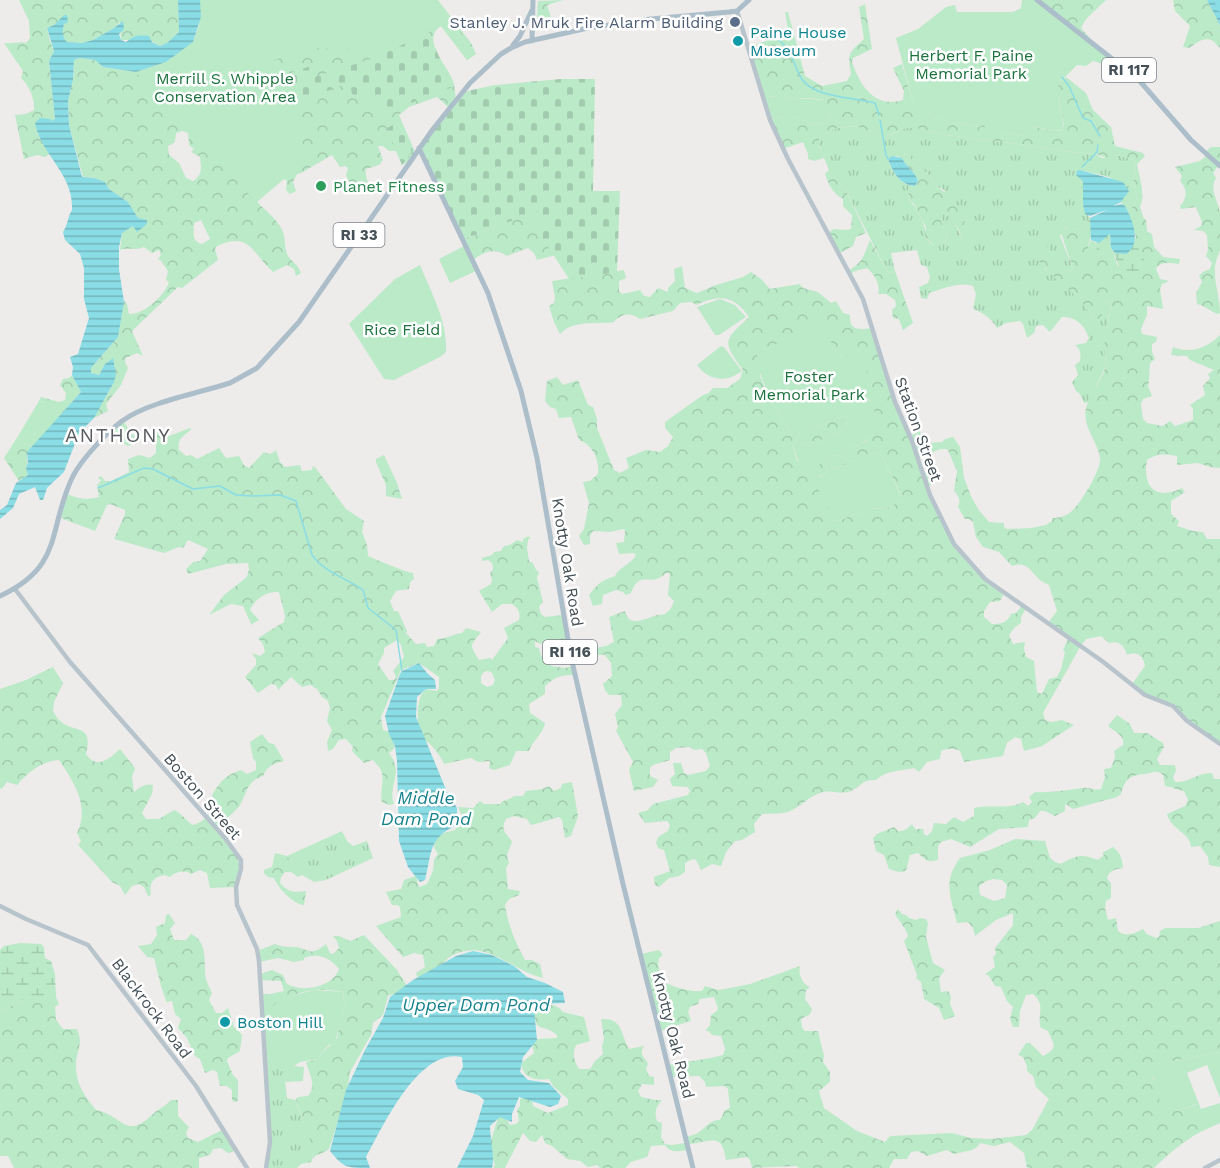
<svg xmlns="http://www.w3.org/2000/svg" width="1220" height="1168" font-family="'Work Sans',sans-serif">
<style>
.grass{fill:url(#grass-tufts);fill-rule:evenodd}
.forest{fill:url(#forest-crowns);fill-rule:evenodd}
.wetland{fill:url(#wetland-marsh)}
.cemetery{fill:url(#cemetery-stones)}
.park{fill:#bbeac8;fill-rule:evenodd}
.water{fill:url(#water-rules)}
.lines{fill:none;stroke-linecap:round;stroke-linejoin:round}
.stream{stroke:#8adce5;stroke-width:1.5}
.river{stroke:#8adce5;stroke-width:7}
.secondary{stroke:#b8c4cc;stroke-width:4.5}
.primary{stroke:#acbec9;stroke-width:5}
.service-dot{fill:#5c6f8a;stroke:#fff;stroke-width:2}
.culture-dot{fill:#0f9aa8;stroke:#fff;stroke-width:2}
.leisure-dot{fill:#2e9e5b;stroke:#fff;stroke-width:2}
.labels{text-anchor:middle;stroke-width:5;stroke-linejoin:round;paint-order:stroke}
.shield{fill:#fff;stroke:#7d8489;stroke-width:1.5}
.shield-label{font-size:15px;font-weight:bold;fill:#455057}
.service-label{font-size:16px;fill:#4e5e75;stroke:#fff;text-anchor:end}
.culture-label{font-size:16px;fill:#0d838f;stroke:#fff;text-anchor:start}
.park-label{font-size:16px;fill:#1c723e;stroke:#fff}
.leisure-label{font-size:16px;fill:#27864d;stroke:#fff;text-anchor:start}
.street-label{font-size:16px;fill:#455057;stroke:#fff}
.water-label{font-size:18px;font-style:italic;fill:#15818c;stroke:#fff}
.quarter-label{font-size:20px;letter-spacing:1.5px;fill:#585c60;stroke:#fff}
</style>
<defs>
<pattern id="grass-tufts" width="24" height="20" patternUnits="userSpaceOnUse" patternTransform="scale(1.5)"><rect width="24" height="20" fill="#bbeac8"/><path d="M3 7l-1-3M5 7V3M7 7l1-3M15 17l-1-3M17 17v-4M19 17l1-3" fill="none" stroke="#a2caae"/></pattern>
<pattern id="forest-crowns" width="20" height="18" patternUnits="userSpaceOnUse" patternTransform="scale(1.5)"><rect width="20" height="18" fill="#bbeac8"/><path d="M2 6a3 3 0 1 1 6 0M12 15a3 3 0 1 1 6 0" fill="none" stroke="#a2caae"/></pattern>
<pattern id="wetland-marsh" width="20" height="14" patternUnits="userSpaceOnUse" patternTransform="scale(1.5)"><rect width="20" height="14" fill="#bbeac8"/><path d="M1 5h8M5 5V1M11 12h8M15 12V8" fill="none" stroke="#a2caae"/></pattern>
<pattern id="cemetery-stones" width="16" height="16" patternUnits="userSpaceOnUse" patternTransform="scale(1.5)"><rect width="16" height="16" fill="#bbeac8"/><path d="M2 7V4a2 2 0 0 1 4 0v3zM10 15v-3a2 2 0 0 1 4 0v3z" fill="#a2caae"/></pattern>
<pattern id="water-rules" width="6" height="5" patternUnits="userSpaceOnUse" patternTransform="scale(1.5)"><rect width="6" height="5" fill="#8adce5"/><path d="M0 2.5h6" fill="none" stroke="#73b5bc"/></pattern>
</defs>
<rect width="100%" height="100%" fill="#eeebeb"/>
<path class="grass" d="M856 126 880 135H890L905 128H915L946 135 1027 145 1060 151 1095 154 1102 158 1118 155 1134 160 1136 169 1133 177 1137 201 1128 212 1121 202 1128 191 1109 177 1080 170C1080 176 1083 179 1084 184 1085 196 1081 209 1090 218L1080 230 1066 227 1060 236 1073 269 1071 272H1066L1060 265 1044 268C1062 283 1082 298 1094 319L1107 302 1111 304 1105 342 1106 365 1089 402 1084 403 1080 394 1076 391 1072 382 1078 375 1075 365 1080 361C1081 354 1081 350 1075 345L1086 343 1089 338C1085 326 1076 316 1062 317L1050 332 1043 325 1036 326 1034 333 1027 338 1023 324 1020 321 1006 323 997 328C991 318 984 313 973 309L976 294 973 286C959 281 942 289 929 293L927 299 921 298 919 287 928 283 930 277 927 267 921 265 917 250 891 253 895 271 889 273 887 271 847 193 829 170 818 143 820 137 825 133 837 128ZM905 153 909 155 914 165 928 174 935 185 944 190 966 224 962 238 953 219 943 213 941 221 947 239 944 243 933 245 926 238C926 224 918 209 908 198L909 185C897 181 892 170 888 159L896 156 902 158Z
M342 831 347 841 353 846 367 841 373 858 326 880 314 882 302 875 287 856Z
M265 1066H279L284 1070 287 1098 296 1100C301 1122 316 1139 312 1162L301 1164 297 1168H267L270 1143Z"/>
<path class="forest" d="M19 0H178L179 32 167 43 160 46 150 40H121L120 22 114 28 93 40 82 43 67 42C62 37 62 31 64 23L57 22 54 25 47 28 50 41 54 51 49 61 55 120 37 133 47 147 49 154 45 157 37 155 24 159 15 115 26 114 34 110C35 99 29 85 21 78L23 71 4 43C13 44 20 41 26 43L30 38 29 21Z
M200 0H438L471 43 476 54 467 60 441 26C420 39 448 66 453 81 455 86 455 94 456 100L449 108 437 97 409 107 399 115 415 152 409 161 402 165 396 151H389L383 146H378L383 160 379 165 366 169C364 177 371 184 367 191L353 188 346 176 348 168 345 166 340 167 332 155 301 173 297 174 293 182 296 191 290 194 286 190 287 181 284 179 257 202C267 212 280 221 284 235 285 242 285 248 287 254 291 262 299 265 301 273L296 276 294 269 287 265 273 272C252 253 250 231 217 246L215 249 218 260 182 288 178 287 132 331 143 356 137 353 126 358 125 362 128 368 121 385 106 404 108 411 94 418C103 398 121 383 113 359L105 364 99 375 91 373V368L118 337 124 300 127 304 129 314C144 315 165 295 169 282L166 280 168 271 161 261 158 259 161 255 159 250 152 253 144 247C136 251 128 247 120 250L122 233 133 226 136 228 146 220 138 219 128 202 109 189 104 182 94 178 83 177 69 125 68 101 73 80 74 60 80 58 95 60 103 67 136 72 166 62 193 42 199 26ZM182 131 188 133 189 145 194 149 191 152 200 157C201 167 203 175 193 181L186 178 179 163 169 155 168 146 175 142 176 133ZM201 220 210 239 202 244C191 242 194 231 194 223Z
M563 0 547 5 551 17 540 19 537 17 538 1Z
M1037 0H1106L1086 19 1081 28 1096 45Z
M1173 0H1207L1220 25V48C1217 46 1216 43 1213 41 1205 36 1195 43 1190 48L1183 47 1190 26 1175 11Z
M865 4 872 49 853 58 852 62C860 85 874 109 903 100L904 91 893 68 902 64 913 102 928 110 935 119 979 127 985 124 1000 138 1006 133 1025 136 1032 126 1052 131 1062 130 1064 126 1058 95 1053 93 1059 83 1066 77 1086 93 1093 110 1111 127 1115 146 1143 153 1145 156 1137 164C1139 176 1146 196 1140 206L1143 217 1146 220 1147 231 1152 234 1154 247 1163 257 1180 259 1179 264C1171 263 1162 261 1156 268L1160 279 1169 281 1162 284 1160 289 1163 309 1147 306V315L1141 329 1142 334 1157 337 1156 342 1152 344V352L1155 359 1150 363C1149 371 1150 379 1148 386L1152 396 1143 399 1141 404 1143 419 1147 423 1163 426 1170 421 1175 426 1193 420V409L1190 405 1205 395 1203 386 1210 378 1208 374 1214 370 1190 360 1187 356 1171 355 1173 347C1190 354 1207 348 1220 335V468L1210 467 1198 463 1177 465V456C1165 454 1157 453 1147 460 1142 487 1156 501 1182 488L1185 492 1171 501V514L1179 521 1177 526 1193 531 1203 532 1207 539H1220V745L1202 733 1174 706 1145 695 1132 684 1145 666C1143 656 1138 651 1127 655 1124 645 1119 640 1109 643L1101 636 1086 639 1080 647 1043 713 1045 720 1051 722 1062 720 1074 725 1042 746 1024 751 1021 739 1015 737 1007 743 1003 756 964 762 960 751C954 748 948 748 941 751L940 759 927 762 919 772 914 768C900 771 887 770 876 780 862 779 862 786 851 791 841 795 832 790 823 792 809 796 805 803 794 809 784 815 773 813 762 814L754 824 755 832 742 840 735 841 726 852 721 866 712 864 701 870 696 860 693 859 685 863V872L679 876 669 878 659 887 655 885 654 877 670 871 664 850 658 848 656 843 658 837 668 831 670 825 667 821 645 823 638 813 648 810 653 804 688 795 690 791 688 787 672 786 670 779 675 774 673 763H681L684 773 688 775 706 771 710 766 706 753 702 749 694 750 689 747 676 748 670 752V760L653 765 650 768V776L658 780 653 787 634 791 629 770 633 762 616 731 618 727 615 714 622 705 621 695H609L605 690 603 684 612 676 611 663 605 655H598L591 651V649L606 646 614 642 609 617 625 611C629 629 646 618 657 615 662 614 662 616 666 613 671 610 672 606 674 601L668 595 670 573H666C650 589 640 568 631 593L626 595 623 592 616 590 603 595 602 604 593 606 589 595C598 584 600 581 615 576 618 568 631 564 636 555L634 553 619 554 616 543 624 542 625 530 623 529 610 532 593 531 590 536V544L584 545 579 536 584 529 589 503 583 482 590 481 598 474C600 460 592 444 579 440L571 417 559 418 556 409 550 407 545 401 547 381 557 377 563 385 578 380 588 405 593 407 597 419V428L614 470 620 473 629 468 626 458 646 450 660 452 668 446 673 437 665 428V422L703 395 709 393 713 388H727L740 379 743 370C721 340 724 341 749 317 734 295 719 294 696 305L692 302 680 303 673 311 640 319C631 312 621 313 614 322 596 325 574 319 560 334L554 322 549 306 554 303 555 297 552 281 624 270 626 278 619 281V291L622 294 640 290 644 296 650 297 658 288 668 292V288L675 281 674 269 682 266 685 288 697 293 716 285 743 277 751 272 761 279 770 289 799 284 803 288 818 292 831 303 836 301 843 313 850 315C849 331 859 330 872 328L892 394 910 435 917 433 916 429 919 427 921 435 927 443 942 442 945 439 953 437 960 447 964 478 971 496 978 509 989 522 1004 523V527L1007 529 1031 528 1046 525 1052 521V518C1060 518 1067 516 1073 510 1082 501 1101 470 1100 458 1098 440 1080 426 1087 405 1091 394 1104 376 1106 364 1107 356 1104 348 1105 341 1106 329 1110 317 1111 304L1107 302 1103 307 1102 315 1098 319H1094C1078 290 1043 277 1031 247L1032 243 1041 241 1048 247 1066 272H1071L1073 269 1061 233 1067 227 1080 230 1090 218 1092 232 1088 248 1094 249 1096 243 1110 233 1111 248 1118 266 1140 254 1134 242 1136 237 1128 212 1137 201 1133 177 1136 169 1134 160 1118 155 1108 158 1095 154 1060 151 1027 145 946 135 915 128H905L889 135H880L855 126 837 128 825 133 820 137 818 143 824 158 815 161 808 159V154L803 142 783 149 770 119C787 117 798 114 812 125L827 121 831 116 830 109 825 100C807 97 789 99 770 96L765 103 748 47 766 41 769 33 788 29 785 12H788L805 76 822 86 847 81 851 74C847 52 849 53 864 39L859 7ZM816 326 825 330 837 355C845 358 852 352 860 355L872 387 866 397 875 405 867 440 845 451 844 454 848 461 853 462 868 454 878 453 882 456 901 495V501L885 509 870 508 838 521 834 520 824 497 820 493 819 477 828 471 825 463 822 461 805 470 797 460 792 443V434L772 403 760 376 764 350ZM941 449H947C951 455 953 464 957 471L954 491C959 496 961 500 958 507L965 519H969L973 522 976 537 983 547 999 552 1012 566C1028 560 1032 574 1040 580 1043 583 1046 583 1049 585L1057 611 1048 623 1068 639 1063 650 1065 652 1061 669 1057 677 1049 679 1042 694 1037 692 1034 661 1026 657 1024 649 1025 642 1013 644 1009 635 1015 627 1021 623V617L1027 607 1023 604 1016 613 1011 614C1007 623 1001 624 992 624L984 617V611L990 602 1000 601 1005 592 976 571 953 542 927 488 935 481 934 471 922 472 918 459C927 456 932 451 941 449Z
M1211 147H1220V166H1218L1213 173 1216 178C1209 190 1218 201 1220 212 1220 223 1220 239 1220 250 1218 256 1215 262 1215 268 1214 284 1220 297 1220 313L1217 314 1201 305 1197 304 1196 293 1202 282 1199 276 1203 272 1210 269 1212 263 1206 256 1208 250 1207 235 1203 231 1194 230 1201 226 1202 222 1196 207 1181 209 1180 206C1187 199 1188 189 1180 181L1182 176 1175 167 1200 161 1206 156 1204 153Z
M905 153 909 155 914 165 928 174 935 185 950 196 966 224 969 234 967 238H962C958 226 954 219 943 213L941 221 947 238 944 243 936 247 925 237 926 227 914 204 908 198 909 185 915 186 918 181C915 171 906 167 902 158Z
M829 170 847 193 866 233 856 237 853 246 838 254 828 233 834 229 846 230 851 229 852 215 843 206V199C832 193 829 185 825 174Z
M544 208 556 255 537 260 534 253 528 248 507 256C494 248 485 251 473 260L464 239Z
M870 240 887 271 889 273 895 271 913 323 903 330 899 319 893 318 892 310 896 306 895 300 886 294H878C881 284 874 274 867 268L855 271 849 275 848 271C864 261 863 257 870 240Z
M72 375 81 392 60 416C54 406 50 402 39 401L41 397 59 402 65 400 66 393 60 385 63 379 69 378Z
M842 416 846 417 848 422 846 428 809 446 796 442 797 436 800 434Z
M123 421 132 434 137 437 138 441 128 446 117 439 112 432Z
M190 428 191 430C183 436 177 439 179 450L186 456 191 455 197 459 219 448 226 458 239 456 244 465 249 468 264 452C269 455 272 454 276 450L280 462 285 467 300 465 302 471 312 470 313 466 315 467 346 509 364 521 362 532 367 545 368 556C375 559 408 573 413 573L414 579 410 582 409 589 396 591 390 601 394 611H398L407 631 406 633 416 644 425 643 427 647 434 646 437 639C446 639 453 634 462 633L466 628 481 632C471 646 468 643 479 660L490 658 492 660 508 638 504 628 519 620C521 613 518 608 512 604H502L492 612 479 591 491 584 492 580 490 573 493 569 492 563 488 560 482 561V558L492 555 494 552 501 551 504 546 510 545 517 540 523 542V539L529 536 530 538 528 540 527 548 529 561 533 563 536 570 539 572 537 578 543 602 539 607 541 614 545 617 563 615 569 649 561 650 558 644 547 641 540 644 535 641V647L539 648 541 656 547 659 551 666 565 668 573 666 574 675C560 675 555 677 545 686V694L529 704 530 713 545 723C543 734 533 740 529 751H516L510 765 494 770 489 768 490 761 478 762 471 758 444 764C442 758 435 750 431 745 429 742 425 741 423 739 416 728 415 697 426 689L437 691 439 688V677L419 663 401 670 381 717 383 730 390 732 395 747 389 753C405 774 387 784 394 804L389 805 382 802C379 790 386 779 380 768 378 765 375 763 373 760L364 763 352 751 353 747 346 739 339 740 333 749 328 751 327 742 332 730 327 721 330 708 328 701 322 697 317 689 310 685 302 687 291 677 278 690 276 685 271 684 258 693 245 677 256 665V659L252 653 260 656 265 652 263 644 258 638 284 622 285 616 279 592C266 591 255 599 250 610L259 620 252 624V626L243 606 231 604 209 615 224 595 247 577 249 569 248 563 226 564 188 574 186 569 193 562 200 561 208 549 188 540 183 548 179 547 164 553 114 539 125 514V510L110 504 107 505 95 531 61 518 67 494C78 499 88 500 99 497L97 485 101 481 98 477 101 476 105 481H111L129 472 128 459 139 455 150 458 156 453V432L169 436ZM397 640 401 645 404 657 393 671 396 676 394 680H389L378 664 384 653V648ZM488 671 492 673 495 680 493 685 487 687 481 683V676L484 672Z
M18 436 23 444 33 447 27 453 28 475 19 481 4 458Z
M384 455 397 483 402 499 386 496V485L376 462V459Z
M836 455 841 456 846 464 834 470 828 460Z
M53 667 63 683 54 702 53 711C55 714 56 717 59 720 73 734 94 722 86 754 97 770 109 759 120 749L135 768 132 777 134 792C140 787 146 783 153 785L152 794 142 813 146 819H159L174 810C180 812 186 820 192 825 205 823 218 808 212 795 221 781 224 776 241 770L247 774 256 770V762L253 758 250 742 262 734 269 743 274 744 284 761C275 763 267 766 263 776 246 782 248 791 240 805 238 809 221 824 216 828 235 853 246 854 235 887L210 888 207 873 200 870 191 874C186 869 174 872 170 877L164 875C152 878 149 883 151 895L148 896 144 887 139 884 132 886 125 895 120 886 112 882 78 845 81 841 77 833C90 806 74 782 59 760 42 761 28 772 17 785L7 782 2 789 0 788V689L26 680Z
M1117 715 1130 724 1134 733H1147L1163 743 1164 747 1157 759 1160 765H1175L1176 771 1173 777 1175 782C1189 783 1198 772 1212 773L1214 779H1220V867L1209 865 1208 857 1200 846 1191 847C1190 832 1171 830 1167 814L1185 806 1188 800 1184 791C1177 790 1173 787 1165 786L1163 775C1156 769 1153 773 1145 774 1130 775 1125 779 1121 794L1117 797 1073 809 1065 804V811L1055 816 1045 811H1040L1035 818 1029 820 1028 827 999 829 970 847 951 839 941 842 938 846V860C926 863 926 860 918 853L910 855 906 871 899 872 889 869 884 855 876 851 873 838 877 834 894 827 898 831C904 832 908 828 912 824L915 829H923L924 834 927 836 932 831 934 823 946 824 954 817 963 822 974 816V808C990 804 1008 810 1023 802L1028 806 1032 802 1029 797 1035 792C1050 793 1067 790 1082 788 1089 787 1094 791 1101 789L1105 777 1104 769 1111 768 1115 757 1114 751 1123 745C1125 735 1115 732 1108 726Z
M572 782 578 816 571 836 565 838 562 820 559 817 532 825 530 824 527 819 514 816 506 819C500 831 506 832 512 842L507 855 509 863 506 868 508 889 520 891 519 895 509 899 505 905C508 925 515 942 525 960H532L540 964 543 978C512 971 486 938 453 955 445 959 442 966 435 970 430 974 424 976 418 979L416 973 425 967 423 955 414 953 403 957 376 926 401 917 400 907 398 905H392L386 892 401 889 404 880 416 876 419 887 427 884 433 871 434 859 438 854 434 847 436 835 455 830 462 816 458 807 473 808 480 801 484 804H500C504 799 509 801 514 796H523L526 791 542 789 549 786 554 791 561 788 562 784Z
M1015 839 1045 841 1050 858C1062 868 1061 862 1073 858 1082 854 1089 857 1098 860L1104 855 1102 853 1113 847C1121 854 1122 858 1123 868 1115 869 1110 870 1107 878L1111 884V898L1106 901 1105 908 1108 920 1116 918 1118 931C1125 937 1135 934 1143 929L1147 934 1156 938 1159 937 1160 931 1165 928H1198L1220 921V1052L1169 1062 1153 1078C1159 1096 1157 1103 1177 1111L1198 1104 1207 1129C1188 1137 1169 1153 1154 1168H1027L1024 1153 1010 1142 994 1146 980 1143 977 1147 972 1150 954 1154 947 1150 927 1156 918 1151 911 1152 907 1159H894L889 1168H799L797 1166 752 1168 750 1160 747 1157 726 1160C722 1133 714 1141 690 1144L687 1145 688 1150C678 1151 671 1154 665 1145L651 1146 647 1157 631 1162 625 1168H600L597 1165 588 1167 580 1161 567 1159 552 1146 545 1143 542 1135 536 1142 530 1141 523 1133 505 1168H493L495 1165 488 1146C494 1136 494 1126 500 1115L505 1116 510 1125 516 1124 519 1121 517 1110 520 1106V1099L526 1097 532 1101 533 1106 548 1113 568 1105V1099L553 1086 549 1079C535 1081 523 1078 521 1063L534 1053 532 1044 536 1039 557 1038V1035C540 1021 537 1037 533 1007 543 1004 555 1002 563 1012L584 1017 590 1041 576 1045C572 1054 574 1061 579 1069H590L595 1061 603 1054 602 1046 604 1039 601 1019C623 1018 620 1032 629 1049L644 1046C638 1057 646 1057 648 1064L646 1069 649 1076 654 1077V1085L642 1084 638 1091 641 1097 655 1100H662C656 1107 654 1112 657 1121L662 1123 661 1137 665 1144 672 1145 685 1143V1137C689 1136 695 1135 699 1132 707 1127 709 1120 720 1120L725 1110 730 1108 728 1089 725 1086 706 1087 705 1082 699 1076 670 1077 668 1065C687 1061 705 1060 723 1055L725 1049 721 1036 712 1035 709 1031H705L710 1025 711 1015 717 1011 718 1008 714 997 700 999 698 1004 690 1007 688 1012 691 1021 665 1029 659 1033 641 954 659 950 663 955 659 958 658 965 663 982C675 987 688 992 702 991L705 986 719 990 750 984 800 966C798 974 802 984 810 987L806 990 805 999 812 1009 810 1014 801 1019 802 1028 805 1031H818L824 1056 823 1062 830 1072V1082L819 1091 824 1108 857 1131 885 1142 890 1136 952 1133 971 1138 991 1139 1026 1135 1032 1130 1049 1099 1036 1087 1033 1076 1027 1071V1066L1023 1057 1018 1055 1026 1043H1030L1043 1056C1060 1047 1053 1045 1048 1031L1041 1028C1036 1015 1047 1006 1033 994L1026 995 1020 1011 1019 1027H1013L1010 1019 1013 1007 1007 1001 1001 987 995 986 989 976 985 974 995 967 993 957 996 954 995 948 1013 925V913L996 920 975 936 973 928 968 922 957 923C951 897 942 882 960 858L990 850ZM993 879 1002 880 1007 885 1005 898 994 901 980 895 979 886 986 881Z
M275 853 287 856 302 875 298 877 291 872H285L281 877 280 883C288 892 294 893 306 891L304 905C293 904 278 888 274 878L268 877 264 873V870L272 867Z
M898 909 902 914 906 915 909 918 916 920 920 918 926 919 928 923 926 937 933 963 945 970 939 978 941 992 948 991 951 996 950 1004 955 1016 944 1020 939 1008 924 999 921 982 916 978 917 975 904 941 908 936C905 926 900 923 895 914Z
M169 914 175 923 170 929 174 940H186L191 934C209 942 203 963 206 979 207 984 210 988 212 993L209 1000 216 1013H222L228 1008 234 1027 242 1035 240 1051 228 1058 227 1061 233 1075 238 1080V1101L234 1102 232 1100V1090L227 1086H220L217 1072 213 1070 205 1073 200 1059 195 1056 187 1038 178 1028 181 1019 175 1014 172 1001 166 1002V1000C160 986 158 972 154 958L147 957 138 946 151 944 157 935 156 927 165 923 166 915Z
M364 935 397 970 407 986 401 991 388 996 383 1015 373 1023 371 1035 350 1072 347 1093 329 1149C324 1154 316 1153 313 1159 312 1136 301 1120 296 1099L298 1097 308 1096C317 1085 309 1074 306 1062L317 1059 337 1038 339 1026 345 1004 343 1000 344 992C334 991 323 989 313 990 301 992 275 1000 269 1012L263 1011 261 994H270L284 991 281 981 261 980 260 974 272 970 283 975 287 984C303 993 333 987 339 969 331 958 317 952 304 958V960L294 962 278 958 259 962 257 951 275 944C285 948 285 946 294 947 310 948 309 958 326 944L330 953 333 954 339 948 337 941 333 936H339L350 941Z
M38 997H56L59 1004 55 1007 56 1020 63 1029H77C84 1045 76 1050 76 1066 76 1084 85 1097 96 1110 123 1115 125 1141 153 1114 158 1109 166 1106 171 1100H178V1116L189 1127 186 1133 188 1138 198 1142 224 1129 237 1150 228 1153 221 1148 213 1149 210 1155 199 1158V1168H14L8 1156H0V1011L24 999Z"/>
<path class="wetland" d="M1091 240 1096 243 1094 249 1099 248 1102 256 1100 259 1090 255 1088 248Z
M1134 242C1138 246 1143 255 1144 260 1146 272 1133 280 1124 277L1111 248 1115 253Z
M20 943 41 944 44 947 45 958 51 961 55 974 56 997 24 999 0 1011V950L4 946Z"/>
<path class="cemetery" d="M428 32 453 87 395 109 375 105 369 94 354 99 349 83 300 101 290 73 311 66 315 77 374 58Z
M561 79H595L593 191H620L617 272 569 279 537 230 543 209 464 239 419 148 463 92 495 85Z
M401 121 413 150 402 165 387 128Z"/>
<path class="park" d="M200 0H437L476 54 467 60 441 26 375 58 370 50 313 48 274 60 307 156 253 199 136 72 166 62 193 42 199 26Z
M1022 0H1037L1110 57 1103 64 1093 61 1086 66 1077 65 1059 83 1058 89 1053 93 1058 95 1064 129 1053 131 1033 126 1031 131 1025 136 1006 133 1000 138 988 137 984 131 985 124 979 127 935 119 928 110 920 107 913 102 896 38 918 29 946 7 955 5 957 12H1013L1021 8Z
M765 96 825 100 830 108 831 116 827 121 812 125C798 114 787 117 770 119L765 103Z
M466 245 478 270 450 283 439 259Z
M420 265C431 292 448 322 446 352L440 357 394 380 384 379 349 324 395 279Z
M720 299 735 305 746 317 719 335H715L697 307Z
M816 326 825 329 837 355C845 358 853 351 861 355L872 387V391L866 397 868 400 874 402 875 405C871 439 878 435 845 451L844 454 848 461 852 462 868 454 878 453 882 456 902 498 901 501 885 509 870 508 838 521 834 520C829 508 815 489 817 479L828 471 825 463 822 461 818 467 811 470H805L800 466 792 443V434L772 403 755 361 758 353 811 327ZM842 416 846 417 848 422 846 428 809 446 796 442 797 436 800 434ZM836 455 841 456 846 464 834 470 828 460Z
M721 346 724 347 742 371C727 383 708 381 697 365Z
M39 401C51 402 54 406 60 416L33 447 23 444 18 436Z
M314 990 344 992 343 999 345 1004 335 1042 329 1045 317 1059 300 1062 294 1066 304 1067 303 1081 286 1082C281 1066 283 1067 265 1066L263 1011H269C276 998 300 994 314 990Z
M1220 1052V1098L1207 1065 1187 1073 1201 1109 1220 1103V1123L1207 1129 1197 1104 1177 1111C1158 1109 1151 1085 1155 1070L1169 1062Z"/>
<path class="water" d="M178 0H200L201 17 193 42 166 62 136 72 103 67 95 60 80 58 74 60 73 80 68 101 69 125 82 177 94 178 105 182 109 189 128 202 138 218 147 220V224L137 232 133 226 122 233 119 247V269L124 302 118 337 91 368V373L99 375 105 364 113 358 116 374 114 382 94 418 79 433 64 472 47 488 43 500H40L35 487 19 494 13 508 0 519V510L7 505 16 483 28 475 26 468 28 463 27 452 81 392 72 375 73 367 70 357 78 354 89 318 84 299V268L80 254 65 240 63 232C68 225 67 218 72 210 74 174 41 155 35 123L40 118 50 119 53 121 55 119 49 61 54 51 47 28 54 25 64 15H67L68 22 64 24C62 31 62 37 67 42L82 43 93 40 114 28 123 21 124 29 119 34 121 40 126 42C136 35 136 35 149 36L152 42 160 46 167 43 179 32Z
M1207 0H1217L1220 5V25Z
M892 156 902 158C906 167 915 171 918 181L915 186C899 184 894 174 888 159Z
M1080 170 1123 182 1129 191 1121 202 1113 206 1122 204 1125 206C1133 221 1142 243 1126 254L1115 253 1111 248 1110 234 1099 243 1091 240 1090 218 1109 209 1090 216 1085 214 1083 204V181L1076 175 1077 171Z
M419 663 428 674 435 680 436 689H426L417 697 416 717 447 792 457 808V825C428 838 432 853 425 880L420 882 408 867 399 841 397 761 395 746 389 734 385 716 400 674 402 671Z
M473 951 492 955 514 966 527 977 545 983 563 992 565 1003 542 1004 534 1009 537 1040 523 1057 520 1072 528 1080 549 1083 561 1096 558 1104 550 1107 519 1097 512 1114V1122L500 1117 490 1126C490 1138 495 1158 492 1168H457L473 1136 484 1100 478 1095 458 1089 455 1081 463 1067 462 1057C419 1047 383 1126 366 1157L370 1168C346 1168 344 1168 330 1151L346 1090 365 1050 383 1018 390 997 413 980 456 956Z"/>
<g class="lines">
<path class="stream" d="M777 38C795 54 791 60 801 78 813 98 854 97 875 103L879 115
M1062 77 1069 86 1083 118 1091 121 1100 136
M880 120 886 155 888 159
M1082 167 1097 152 1098 145
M98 488 144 468 153 469 193 489 220 486 236 495 253 496 280 495 296 501 312 555C325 573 345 577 363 590L368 608 396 630 402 671"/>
<path class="river" d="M1218 0 1220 8"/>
<path class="secondary" d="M737 11 770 120 788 159 863 299 895 402 912 441 930 495 954 544 985 579 1102 661 1145 695 1173 706 1187 721 1220 744
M15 589 70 662 225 838 241 860V869L236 887 237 905 257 949 259 961 270 1142 266 1168
M0 906 26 919 88 945 196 1086 247 1168
M1205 1168 1220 1160"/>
<path class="primary" d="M1037 0 1138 79 1191 140 1220 166
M532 41 533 0
M513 45 520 36 532 10
M419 148 488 293 521 391 537 458 571 657 623 884 693 1168
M0 596C65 566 47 529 73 476 82 459 106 433 122 421 148 402 199 393 230 383L257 368 299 322 433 129 470 83 501 54 511 48 525 42 588 28 651 19 729 12 737 11 749 0"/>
</g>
<circle class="service-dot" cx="735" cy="22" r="6"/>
<g class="culture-dot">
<circle cx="738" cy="41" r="6"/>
<circle cx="225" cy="1022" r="6"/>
</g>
<circle class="leisure-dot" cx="321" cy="186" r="6"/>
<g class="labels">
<g class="shield">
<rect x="1102" y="58" width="54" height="24" rx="4.5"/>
<rect x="333.5" y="223" width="51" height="24" rx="4.5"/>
<rect x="543" y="640" width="54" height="24" rx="4.5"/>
</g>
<g class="shield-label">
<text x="1129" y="75">RI 117</text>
<text x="359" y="240">RI 33</text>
<text x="570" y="657">RI 116</text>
</g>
<g class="service-label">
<text x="723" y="28">Stanley J. Mruk Fire Alarm Building</text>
</g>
<g class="culture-label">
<text x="750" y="38">Paine House<tspan x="750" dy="18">Museum</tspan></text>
<text x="237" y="1028">Boston Hill</text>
</g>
<g class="park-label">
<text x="971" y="61">Herbert F. Paine<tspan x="971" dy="18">Memorial Park</tspan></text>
<text x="225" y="84">Merrill S. Whipple<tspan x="225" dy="18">Conservation Area</tspan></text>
<text x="402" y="335">Rice Field</text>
<text x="809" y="382">Foster<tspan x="809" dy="18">Memorial Park</tspan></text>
</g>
<g class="leisure-label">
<text x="333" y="192">Planet Fitness</text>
</g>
<g class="street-label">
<text transform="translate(919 429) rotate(70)" y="6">Station Street</text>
<text transform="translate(568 562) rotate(81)" y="6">Knotty Oak Road</text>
<text transform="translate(203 796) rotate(49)" y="6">Boston Street</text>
<text transform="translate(152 1008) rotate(53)" y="6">Blackrock Road</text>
<text transform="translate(674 1035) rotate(76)" y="6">Knotty Oak Road</text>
</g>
<g class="water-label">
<text x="426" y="804">Middle<tspan x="426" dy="21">Dam Pond</tspan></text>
<text x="476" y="1011">Upper Dam Pond</text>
</g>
<g class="quarter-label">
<text x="118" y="442">ANTHONY</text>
</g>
</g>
</svg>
